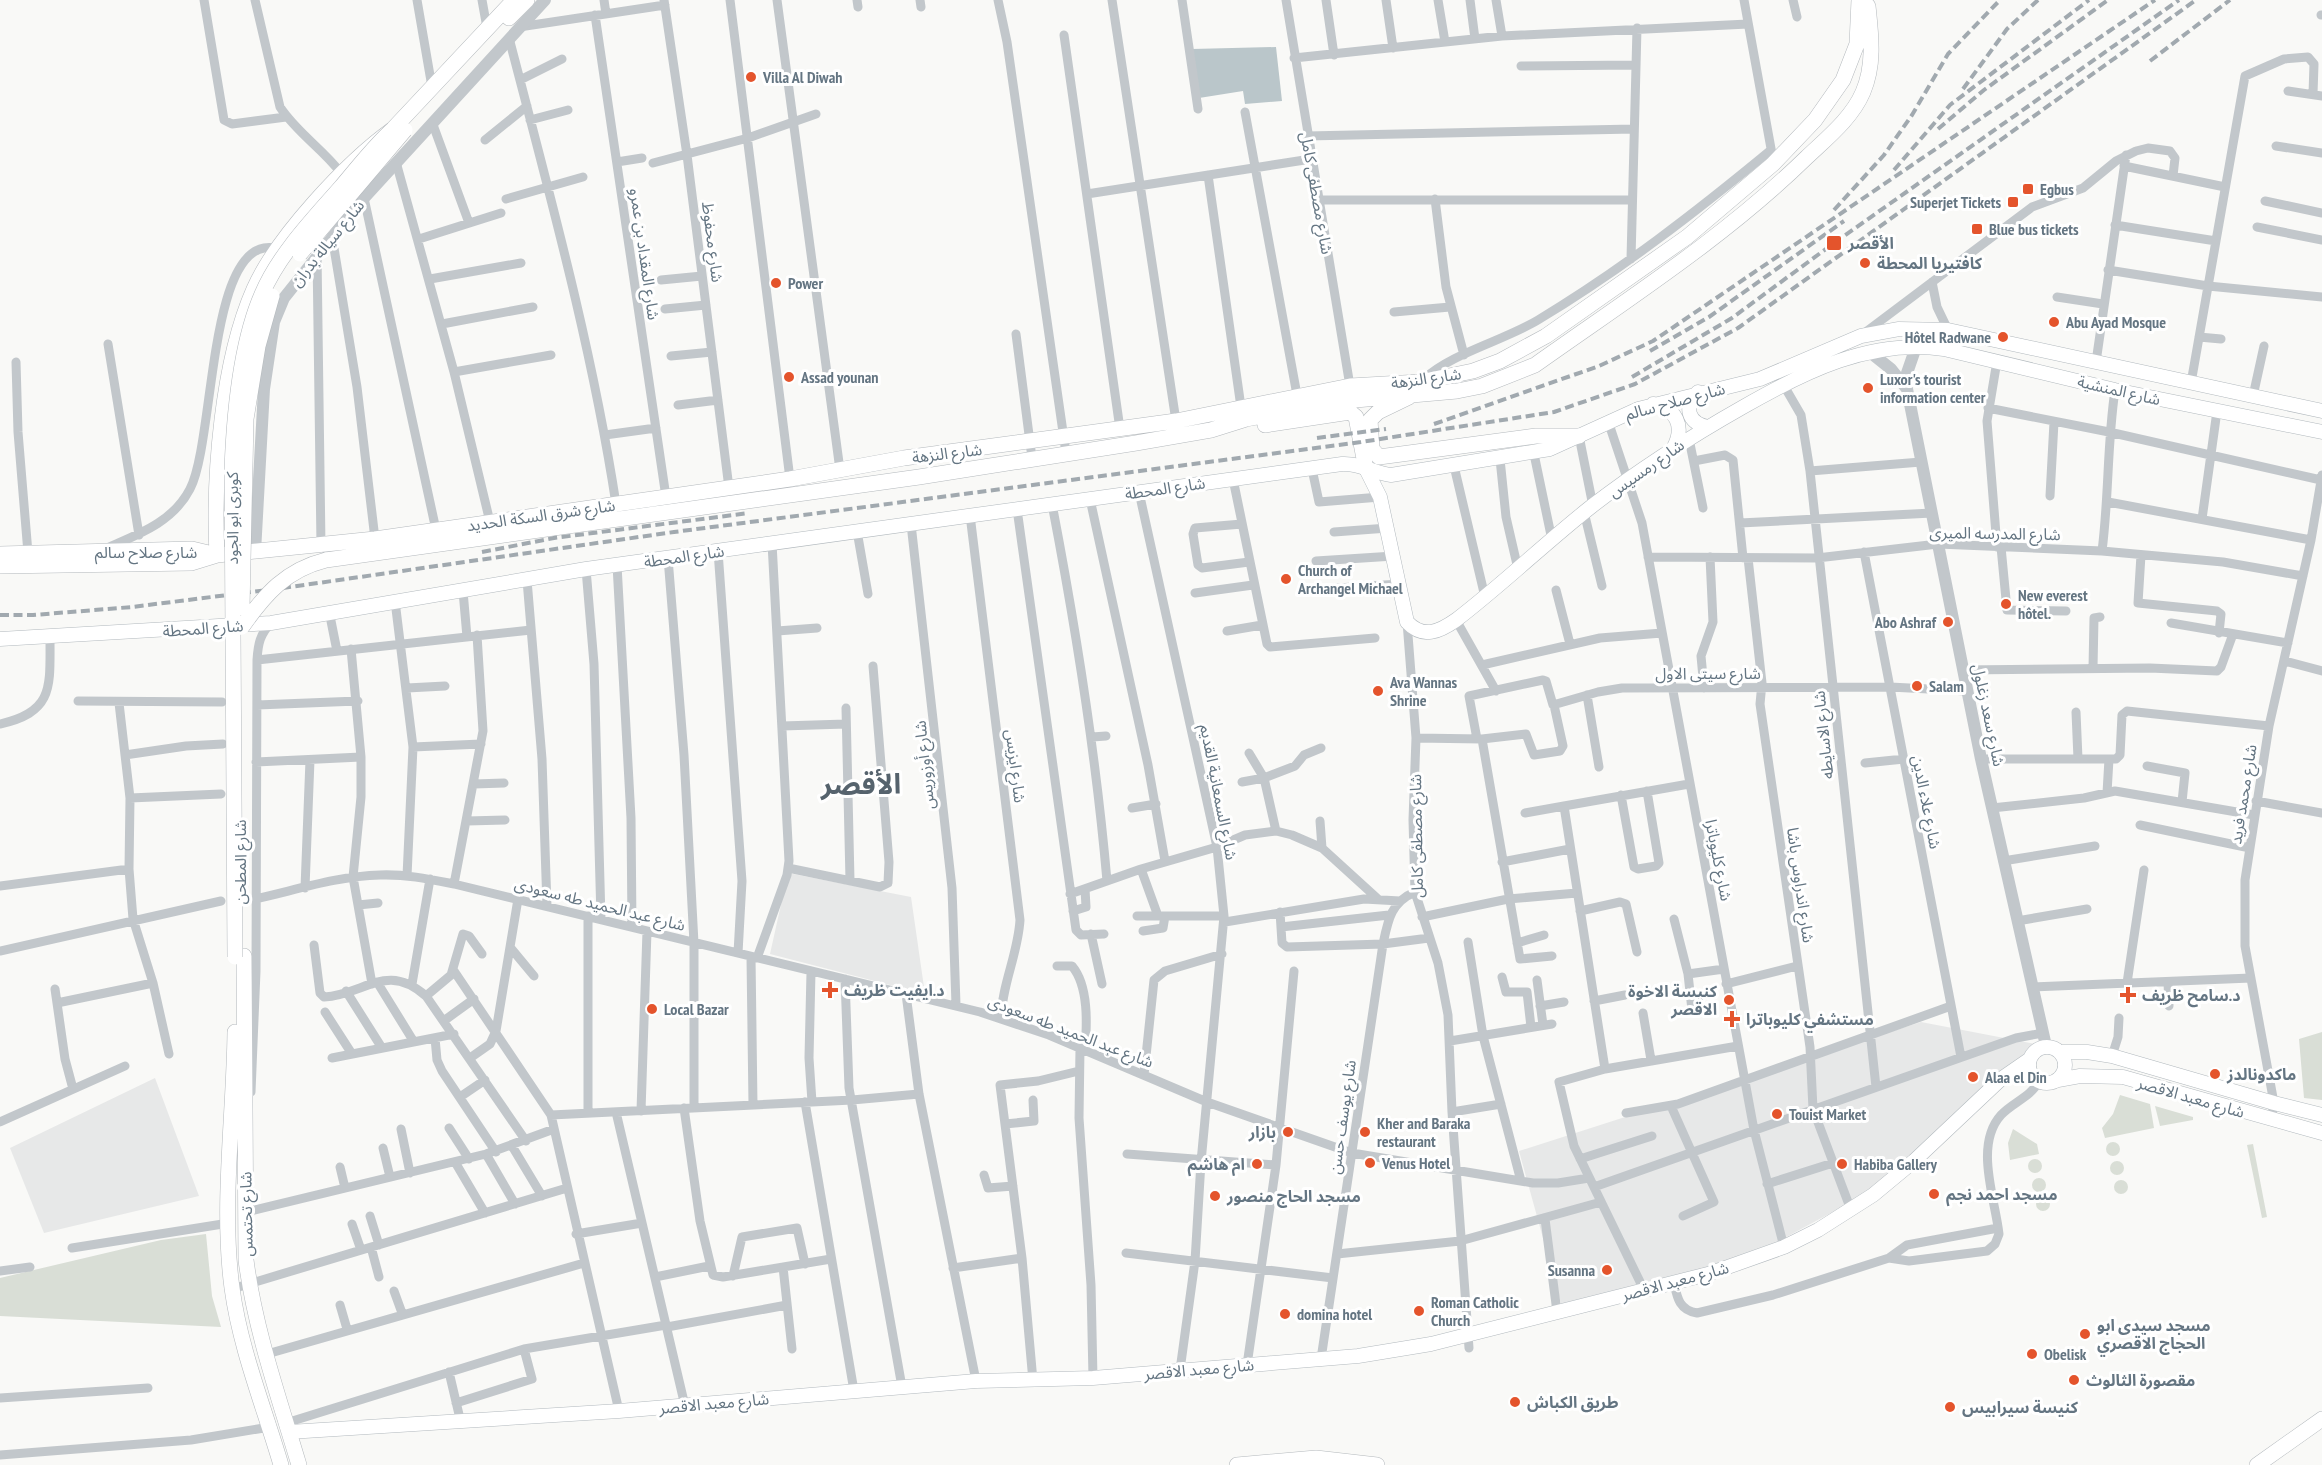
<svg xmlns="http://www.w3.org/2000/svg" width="2322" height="1465" font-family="'PT Sans Narrow','Noto Sans Arabic',sans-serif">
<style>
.built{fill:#e7e8e8}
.green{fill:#d9ded6}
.water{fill:#bac6ca}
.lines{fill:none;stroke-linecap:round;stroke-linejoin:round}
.secondary-casing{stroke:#b2b9be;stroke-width:15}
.primary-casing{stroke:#b4b9bd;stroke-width:16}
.minor{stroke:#c2c7cb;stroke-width:9}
.tertiary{stroke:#c2c7cb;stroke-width:12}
.secondary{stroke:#fff;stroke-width:14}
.primary{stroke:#fff;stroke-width:15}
.rail{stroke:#a1a9af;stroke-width:4;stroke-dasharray:9 4.5;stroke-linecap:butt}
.primary-bridge-casing{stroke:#b4b9bd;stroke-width:16;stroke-linecap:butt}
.primary-bridge{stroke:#fff;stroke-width:15}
.poi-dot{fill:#e4542c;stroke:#fff;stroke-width:2}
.labels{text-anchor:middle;stroke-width:6;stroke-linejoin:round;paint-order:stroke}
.poi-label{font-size:16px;font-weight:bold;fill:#647582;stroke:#fff;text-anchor:start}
.street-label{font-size:16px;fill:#647582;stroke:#fff}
.town-label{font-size:28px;font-weight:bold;fill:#56636d;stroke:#fff}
</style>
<rect width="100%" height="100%" fill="#f9f9f7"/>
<path class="built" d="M788 873 911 897 925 994 770 954Z
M1921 1022 2035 1044 1875 1189 1753 1255 1562 1307 1519 1151Z
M155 1078 199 1196 44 1233 10 1148Z"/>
<path class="green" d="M2322 1032V1100L2304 1098 2299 1039Z
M2120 1095 2150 1104 2154 1128 2105 1138 2102 1128 2113 1114Z
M2155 1106 2193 1117V1120L2160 1126Z
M2013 1129 2037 1144 2039 1154 2010 1160 2008 1143Z
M2106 1149a7 7 0 1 1 14 0a7 7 0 1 1-14 0Z
M2253 1144 2267 1217 2262 1218 2247 1145Z
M2028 1166a7 7 0 1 1 14 0a7 7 0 1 1-14 0Z
M2110 1168a7 7 0 1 1 14 0a7 7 0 1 1-14 0Z
M2032 1185a7 7 0 1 1 14 0a7 7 0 1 1-14 0Z
M2114 1187a7 7 0 1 1 14 0a7 7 0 1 1-14 0Z
M2036 1204a7 7 0 1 1 14 0a7 7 0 1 1-14 0Z
M206 1234 212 1296 221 1327 0 1316V1278L161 1240Z"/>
<path class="water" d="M1276 47 1282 101 1245 104 1243 91 1199 98 1192 49Z"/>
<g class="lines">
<g class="secondary-casing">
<path id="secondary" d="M1698 392C1683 407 1688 423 1708 427
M1653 404C1676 408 1685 426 1674 447
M1366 469 1380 497 1407 622C1423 639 1439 632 1456 620 1503 584 1545 543 1592 506 1640 469 1690 437 1743 407 1804 372 1872 338 1944 349L2115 390 2322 432
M0 639 271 623 586 569 1342 464C1360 463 1374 473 1391 475L1550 449 1638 409 1760 379 1861 336 1899 329 1948 330 2322 411
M2029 1065a18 18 0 1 1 36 0a18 18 0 1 1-36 0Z
M2061 1052H2087L2112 1056 2274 1103 2322 1115
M2058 1080 2080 1076 2123 1077 2322 1133
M289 1432 619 1411 976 1381 1093 1378 1358 1356 1431 1344 1708 1274 1784 1247 1818 1230 1873 1195 1914 1161 2001 1079 2030 1059"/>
</g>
<g class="primary-casing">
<path id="primary" d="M509 18 527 0
M1409 397 1378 412 1370 420 1372 449 1379 457 1536 436H1579
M1265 425 1350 412 1356 417 1366 469
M0 554 192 549 217 555
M217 555C213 477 222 361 254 289 277 237 347 162 393 129L514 0
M326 560 919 477 1136 443 1211 430 1246 419 1344 401 1457 391 1482 386 1535 365C1628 299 1725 237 1807 157 1827 138 1852 118 1863 92 1875 64 1871 35 1868 6
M0 566 191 563 217 555 375 539 790 479 904 458 1176 421 1350 386 1420 382 1473 371 1500 361 1546 336 1687 237 1773 164 1815 120 1843 80 1857 44 1859 0
M244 956 246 1260C255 1330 279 1398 299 1465
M235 1032C234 1116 221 1206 232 1288 240 1348 264 1407 281 1465
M1237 1465 1316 1458 1377 1465
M2257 1465 2322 1419"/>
</g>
<path class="minor" d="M204 0 224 120 232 124 286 117
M255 0 280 107C297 133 323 149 341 173
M417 0 432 87
M482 0 487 28
M604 0 606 14
M664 0 687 155 729 488
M730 0 790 479
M777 0 840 470
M857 0 858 7
M920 0 921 7
M998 0 1007 42 1066 453
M1112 0 1176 421
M1182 0 1198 109
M1286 0 1350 386
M1326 0 1334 55
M1386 0 1393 48
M1438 0 1445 42
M1470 0 1475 39
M1496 0 1502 36
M1744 0 1772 154
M1793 0 1797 17
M595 15 666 497
M2321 15H2322
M519 27 665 5
M1064 35 1120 429
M509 38C549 192 592 347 616 504
M1294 58 1502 36 1748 24
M1521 66 1636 65
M520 80 562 59
M2288 91 2322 96
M1245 112 1297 395
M530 120 568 110
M432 122 469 223
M1307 136 1634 129
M485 140 527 106
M2276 146 2322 153
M396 162 454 372 490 522
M617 162 642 158
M653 163 748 138 816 114
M2124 166 2225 187
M1208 175 1241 407
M1087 194 1311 159
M364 198 436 530
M506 199 583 177
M1435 199 1446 287 1464 355
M1318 200H1632
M2265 201 2322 213
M2115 225 2216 241
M2257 227 2322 240
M332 236 357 387 375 539
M419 239 501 213
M317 254 321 546
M1631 259 1637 28
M2108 270 2208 286 2322 297
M430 279 521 263
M661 280 702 276
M1932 282 1937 307 1948 330
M2057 297 2103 304
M665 309 706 305
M1394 312 1450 307
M442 324 533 307
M1016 334 1032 458
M1863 334 2032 207 2083 188 2116 161 2136 151 2148 148 2170 151 2175 158 2173 176
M2199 337 2221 339
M108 344 139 535
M671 356 712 352
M16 362 18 432 28 553
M2096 362 2126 155
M454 372 551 355
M1424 379C1452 353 1503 341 1538 320 1621 270 1696 212 1771 150
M2191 383 2245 76 2284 59 2308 57 2314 64 2313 94
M1783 384 1801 415 1810 471 1876 1087
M2253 396 2264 346
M678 405 718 400
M1988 408 2109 432 2321 480
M1608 421 1642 523 1754 1130 1784 1247
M605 435 656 428
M1579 436 1593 506
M1689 439 1703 508
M1534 454 1552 540
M1500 459 1506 517 1518 569
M1694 461 1725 455 1733 460 1743 558
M1454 466 1485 597
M1312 469 1319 502 1380 497
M1810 471 1921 462
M1233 479 1267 644 1270 647 1375 638
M1139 492 1217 847 1224 916 1201 1162 1195 1261 1180 1370
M2050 496 2054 422
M1090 499 1148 765 1165 861
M2108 502 2311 540
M1052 504C1076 629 1096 754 1107 881
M1017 509 1076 930 1081 935 1104 934
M1584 512 1602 586
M970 515 1020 920C1018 954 1002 984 1001 1018
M2202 519 2217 411
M1740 523 1932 513
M911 524 952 888 956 1005
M1242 524 1195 528 1193 534 1198 565 1202 568 1249 562
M857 531 868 594
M1334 532 1388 528
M1997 547 1987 421 1997 361
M2001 547 2007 610 2066 611
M107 548C139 534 173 522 190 489 214 443 208 258 264 248 269 247 274 248 278 248
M718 551 742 881 738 953
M2102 551C2109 497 2107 444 2115 390
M1864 552 1961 1057
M2141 555 2138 603 2217 611 2221 614 2219 633
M1648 557 1817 558 1938 544 2102 551 2223 562 2303 576
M668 558 684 755 694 943V1108
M1748 558 1762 683 1760 704 1810 1047 1813 1109 1851 1210
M1316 561 1394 556
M617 565 631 818 632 927
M586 569 594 664 601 919
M527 580 542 759 547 906
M1322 589 1400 584
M1556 590 1570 644
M463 591 467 637
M1195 593 1253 585
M395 601 413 747 407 876
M329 611 337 651
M1456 620 1496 691
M1407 622 1416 738 1413 820 1415 892 1438 963 1448 1015 1452 1112 1469 1348
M2171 623 2288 643
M777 631 817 628
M1227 631 1262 625
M351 649 361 757V797L353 877 372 984
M257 660 531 630
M2285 661 2322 671
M1482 665 1600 638 1662 633
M2093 668 2094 618 2100 617
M1963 670 2150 668 2217 671 2221 667 2233 634
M407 688 445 686
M1704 688 1701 656 1713 622 1710 557
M1587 695 1599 767
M78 701 222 702
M119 703 130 798 129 869 133 919 153 983 169 1054
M257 705 358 701
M846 708 850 880
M2076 712 2078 759
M0 724C54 712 50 687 50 638
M782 726 846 724
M1092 737 1106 736
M1416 738 1482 739 1526 734 1534 755 1560 751 1563 746 1554 705
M1477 739 1469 696 1543 680 1546 681 1553 705 1598 692 1622 688 1890 687 1967 691
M1482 739 1520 959 1552 956
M413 747 481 744
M1249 753 1264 778 1276 831
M125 755 186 746 223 744
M1981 759H2116L2120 755 2122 715 2127 711 2269 726
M256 762 361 757
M1865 763 1904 759
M2147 766 2185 773 2182 802
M1242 782 1264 778 1295 766 1304 755 1321 748
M474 784 504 783
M2107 793 2109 759
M1621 795 1634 867 1638 869 1656 866 1659 863 1647 791
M130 798 221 794
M2256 801 2322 813
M1132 808 1156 804
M1992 808 2084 798 2115 791 2254 815
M1525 813 1564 806
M467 821 505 820
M1320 821 1322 848
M2140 825 2250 848
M2003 861 2095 846
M1502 862 1570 849
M788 868 880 887 888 883 889 862 873 666
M1141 869 1158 916
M454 884 483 731 477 635
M0 886 129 869
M305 888 310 760
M1070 894 1141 869 1217 847 1245 835 1276 831 1292 835 1322 848 1378 899
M255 899C296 890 338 876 380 875 405 874 429 879 454 884L980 1012 1049 1035 1207 1102 1352 1153 1533 1183H1558L1589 1178
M358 905 378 903
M1073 911 1086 907 1085 889
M1580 911 1620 902 1626 904 1637 952
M1280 912 1282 943 1287 947 1383 944 1429 938
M588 916V1113
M1137 916H1224
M1422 917 1508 899 1577 893
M1674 919 1688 974 1692 1010
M2017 921 2087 909
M1225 922 1364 899 1400 901
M1281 927 1389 915
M1143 931 1163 928 1165 916
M1091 934 1102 984
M1468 942 1483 1036 1521 1181
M1517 943 1544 935
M314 945 320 993 324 997C365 995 386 961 426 996L526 1141
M510 947 534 976
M0 951 221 901
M751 957 753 1105
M757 958 787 875 789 861 772 543
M1057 966H1072C1089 986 1087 1025 1085 1050
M454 971 551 1115 619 1411
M811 972 809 1058 812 1102
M1688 974 1724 969
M1502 977 1506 992H1527L1531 1027
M845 979 849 1088 902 1387
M1537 980 1543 1025
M377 982 414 1042
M2168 982 2169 1006
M2127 983 2144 870
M412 984 430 879
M1726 984 1797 966
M2032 987 2251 978
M55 989 65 1059 73 1089
M346 991 382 1048
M906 994 919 1094 976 1381
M426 996 451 975 463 934 469 936 482 954
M1594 1001 1625 995
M57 1003 153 983
M1540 1006 1564 1002
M325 1012 352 1054
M1643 1013 1651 1060
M445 1020 474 999
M435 1038 437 1060 442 1071 496 1152
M1450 1041 1552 1024
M1080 1048 1079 1118 1091 1285 1093 1378
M2112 1056 2118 1037 2119 1018
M332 1058 454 1034
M470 1058 490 1044 496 1031 518 899
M1605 1069 1564 806 1689 784
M1144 1075 1154 980 1165 971 1222 954
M251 1092 256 971 257 660C258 644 260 634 271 623
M460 1097 485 1080
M805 1102 854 1391
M1671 1106 1714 1202 1683 1216
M684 1108 700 1221 713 1275 723 1277 831 1259
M641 1111 647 931
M616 1112 685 1406
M1452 1112 1501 1104
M1626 1113 1678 1104 1951 1006
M551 1115 852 1100 919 1094
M2271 1120 2274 1103 2245 946V880L2269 726 2311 540 2322 475
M0 1122 125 1066
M1005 1124 1034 1121 1033 1100
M449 1128 469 1159
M401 1129 410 1173
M512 1146 542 1196
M383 1148 390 1177
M486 1154 515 1204
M1127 1154 1276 1165
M1580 1159 1652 1136
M455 1162 485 1213
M340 1167 345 1188
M984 1175 988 1188 1013 1186
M1767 1184 1833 1163
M1594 1187 2016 1038 2043 1033
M246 1212 486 1154 554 1129
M370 1216 379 1245
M1545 1219 1557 1312
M352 1224 361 1250
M576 1234 642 1223
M371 1247 379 1277
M72 1248 229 1223
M1126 1253 1333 1278
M1337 1254 1460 1241 1601 1202
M1889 1258 1909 1261 1987 1251 1995 1244 1999 1234C1995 1198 1974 1145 2001 1115 2013 1102 2031 1097 2039 1081
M783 1267 792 1349
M953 1268 1022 1258
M0 1271 30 1267
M733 1276 742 1237 797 1228 805 1264
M655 1277 709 1266
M1674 1283C1677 1297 1679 1310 1697 1313L1773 1295 1889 1258 1907 1245 1998 1228
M232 1289 567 1188
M1644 1290 1574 1146 1559 1082 1605 1069 1738 1046
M394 1291 402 1313
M340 1305 347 1329
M667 1327 787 1305
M267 1354 584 1263
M1321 1359 1383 944C1388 920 1391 902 1415 892
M1247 1365 1276 1165 1294 971
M449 1372 461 1423
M1033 1381 1022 1258 1000 1085 1038 1081 1079 1071
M0 1398 148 1388
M456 1403 532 1379 524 1349
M286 1423 524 1349 666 1325
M0 1455 191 1440 270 1427"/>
<path class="tertiary" d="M1916 347 1907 373V389L1981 759 2046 1046
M1871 353 1891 369 1907 389
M255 552 264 389 274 322 284 298 364 198 545 0"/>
<use href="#secondary" class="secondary"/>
<use href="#primary" class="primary"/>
<path class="rail" d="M2150 61 2230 0
M1963 89 2007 29 2038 0
M1938 129 1984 90 2108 0
M1894 170 1950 105 2089 0
M1834 210 1884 155 1912 115 1948 54 2000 0
M1650 351 1709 317 1844 221
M1632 377 1732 318 1834 243 2179 0
M1434 424 1599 366 1653 341 2155 0
M1317 438 1386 429
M482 552 554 538 749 513
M0 615H33L132 607 283 588 674 532 1361 442 1554 412 1635 384 1738 328 2196 0"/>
<g class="primary-bridge-casing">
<path id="primary-bridge" d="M300 254 405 130
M242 608 246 419 258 346 272 296
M242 627C265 594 286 570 326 560
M235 957 232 470C234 415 240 344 262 294 279 254 313 219 341 187 358 167 374 146 393 129"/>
</g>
<use href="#primary-bridge" class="primary-bridge"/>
</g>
<g class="poi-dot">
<circle cx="751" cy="77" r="6"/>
<rect x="2022" y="183" width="12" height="12" rx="3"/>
<rect x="2007" y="196" width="12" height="12" rx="3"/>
<rect x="1971" y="223" width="12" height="12" rx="3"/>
<rect x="1826" y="235" width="16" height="16" rx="3"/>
<circle cx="1865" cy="263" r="6"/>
<circle cx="776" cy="283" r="6"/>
<circle cx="2054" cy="322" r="6"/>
<circle cx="2003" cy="337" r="6"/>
<circle cx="789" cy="377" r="6"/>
<circle cx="1868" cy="388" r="6"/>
<circle cx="1286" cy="579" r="6"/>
<circle cx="2006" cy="604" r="6"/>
<circle cx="1948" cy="622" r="6"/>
<circle cx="1917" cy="686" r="6"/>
<circle cx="1378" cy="691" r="6"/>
<path d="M827 981h6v6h6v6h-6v6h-6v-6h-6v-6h6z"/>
<path d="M2125 986h6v6h6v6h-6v6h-6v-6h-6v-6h6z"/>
<circle cx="1729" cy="1000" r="6"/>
<circle cx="652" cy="1009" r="6"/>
<path d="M1729 1010h6v6h6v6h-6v6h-6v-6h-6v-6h6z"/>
<circle cx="2215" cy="1074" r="6"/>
<circle cx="1973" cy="1077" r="6"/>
<circle cx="1777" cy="1114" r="6"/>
<circle cx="1288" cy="1132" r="6"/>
<circle cx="1365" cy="1132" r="6"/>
<circle cx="1370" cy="1163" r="6"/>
<circle cx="1257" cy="1164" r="6"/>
<circle cx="1842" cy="1164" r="6"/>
<circle cx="1934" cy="1194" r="6"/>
<circle cx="1215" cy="1196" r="6"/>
<circle cx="1607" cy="1270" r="6"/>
<circle cx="1419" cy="1311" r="6"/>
<circle cx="1285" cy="1314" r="6"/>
<circle cx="2085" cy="1334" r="6"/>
<circle cx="2032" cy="1354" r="6"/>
<circle cx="2074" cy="1380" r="6"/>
<circle cx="1515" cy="1402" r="6"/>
<circle cx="1950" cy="1407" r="6"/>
</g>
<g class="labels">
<g class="poi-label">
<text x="763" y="83">Villa Al Diwah</text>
<text x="2040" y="195">Egbus</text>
<text x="2001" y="208" text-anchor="end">Superjet Tickets</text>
<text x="1989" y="235">Blue bus tickets</text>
<text x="1848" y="249">الأقصر</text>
<text x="1877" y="269">كافتيريا المحطة</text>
<text x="788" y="289">Power</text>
<text x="2066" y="328">Abu Ayad Mosque</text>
<text x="1991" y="343" text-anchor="end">Hôtel Radwane</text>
<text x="801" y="383">Assad younan</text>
<text x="1880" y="385">Luxor's tourist<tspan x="1880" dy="18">information center</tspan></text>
<text x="1298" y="576">Church of<tspan x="1298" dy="18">Archangel Michael</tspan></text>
<text x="2018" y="601">New everest<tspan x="2018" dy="18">hôtel.</tspan></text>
<text x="1936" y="628" text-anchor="end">Abo Ashraf</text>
<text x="1390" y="688">Ava Wannas<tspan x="1390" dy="18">Shrine</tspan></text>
<text x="1929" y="692">Salam</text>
<text x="844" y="996">د.ايفيت ظريف</text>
<text x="1717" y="997" text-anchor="end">كنيسة الاخوة<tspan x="1717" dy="18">الاقصر</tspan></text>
<text x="2142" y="1001">د.سامح ظريف</text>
<text x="664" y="1015">Local Bazar</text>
<text x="1746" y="1025">مستشفي كليوباترا</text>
<text x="2227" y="1080">ماكدونالدز</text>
<text x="1985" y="1083">Alaa el Din</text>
<text x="1789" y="1120">Touist Market</text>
<text x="1377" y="1129">Kher and Baraka<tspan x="1377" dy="18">restaurant</tspan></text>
<text x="1276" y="1138" text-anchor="end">بازار</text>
<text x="1382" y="1169">Venus Hotel</text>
<text x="1245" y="1170" text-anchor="end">ام هاشم</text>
<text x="1854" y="1170">Habiba Gallery</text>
<text x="1946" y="1200">مسجد احمد نجم</text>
<text x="1227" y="1202">مسجد الحاج منصور</text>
<text x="1595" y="1276" text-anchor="end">Susanna</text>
<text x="1431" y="1308">Roman Catholic<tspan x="1431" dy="18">Church</tspan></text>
<text x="1297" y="1320">domina hotel</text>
<text x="2097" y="1331">مسجد سيدى ابو<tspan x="2097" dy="18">الحجاج الاقصري</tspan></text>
<text x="2044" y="1360">Obelisk</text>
<text x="2086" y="1386">مقصورة الثالوث</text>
<text x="1527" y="1408">طريق الكباش</text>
<text x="1962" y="1413">كنيسة سيرابيس</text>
</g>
<g class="street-label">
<text transform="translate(1317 193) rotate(80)" y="6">شارع مصطفى كامل</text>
<text transform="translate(713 242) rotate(83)" y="6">شارع محفوظ</text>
<text transform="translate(327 243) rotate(-51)" y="6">شارع سيالة بدران</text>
<text transform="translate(645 254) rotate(82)" y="6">شارع المقداد بن عمرو</text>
<text transform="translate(1426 378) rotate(-8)" y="6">شارع النزهة</text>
<text transform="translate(2119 390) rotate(13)" y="6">شارع المنشية</text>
<text transform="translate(1675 401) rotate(-15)" y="6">شارع صلاح سالم</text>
<text transform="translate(947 453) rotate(-7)" y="6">شارع النزهة</text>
<text transform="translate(1646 468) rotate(-35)" y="6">شارع رمسيس</text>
<text transform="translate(1165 488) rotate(-8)" y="6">شارع المحطة</text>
<text transform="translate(541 515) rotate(-8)" y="6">شارع شرق السكة الحديد</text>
<text transform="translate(232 518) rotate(-90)" y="6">كوبرى ابو الجود</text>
<text transform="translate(1995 533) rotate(1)" y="6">شارع المدرسه الميرى</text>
<text x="146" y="558">شارع صلاح سالم</text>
<text transform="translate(684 556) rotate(-8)" y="6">شارع المحطة</text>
<text transform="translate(203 628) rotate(-4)" y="6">شارع المحطة</text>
<text x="1708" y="679">شارع سيتى الاول</text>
<text transform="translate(1989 715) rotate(78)" y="6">شارع سعد زغلول</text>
<text transform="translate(1823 735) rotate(-96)" y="6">شارع الاسايطه</text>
<text transform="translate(924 765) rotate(-96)" y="6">شارع أوزوريس</text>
<text transform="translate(1016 766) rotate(83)" y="6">شارع ايزيس</text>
<text transform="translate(1219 792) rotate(79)" y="6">شارع السمعانية القديم</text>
<text transform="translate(2243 794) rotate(-81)" y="6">شارع محمد فريد</text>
<text transform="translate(1927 802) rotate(79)" y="6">شارع علاء الدين</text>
<text transform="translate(1416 836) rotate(-91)" y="6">شارع مصطفى كامل</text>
<text transform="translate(1719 860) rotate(79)" y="6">شارع كليوباترا</text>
<text transform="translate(240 862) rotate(-90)" y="6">شارع المطحن</text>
<text transform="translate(1801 885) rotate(82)" y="6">شارع اندراوس باشا</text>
<text transform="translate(600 904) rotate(14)" y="6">شارع عبد الحميد طه سعودى</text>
<text transform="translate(1071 1031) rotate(21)" y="6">شارع عبد الحميد طه سعودى</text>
<text transform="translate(2191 1097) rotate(16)" y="6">شارع معبد الاقصر</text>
<text transform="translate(1342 1117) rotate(-82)" y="6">شارع يوسف حسن</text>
<text transform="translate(246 1214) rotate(-91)" y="6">شارع تحتمس</text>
<text transform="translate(1675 1281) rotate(-15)" y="6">شارع معبد الاقصر</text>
<text transform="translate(1199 1369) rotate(-5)" y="6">شارع معبد الاقصر</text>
<text transform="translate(714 1403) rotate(-5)" y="6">شارع معبد الاقصر</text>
</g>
<g class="town-label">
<text x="861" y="794">الأقصر</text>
</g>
</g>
</svg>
